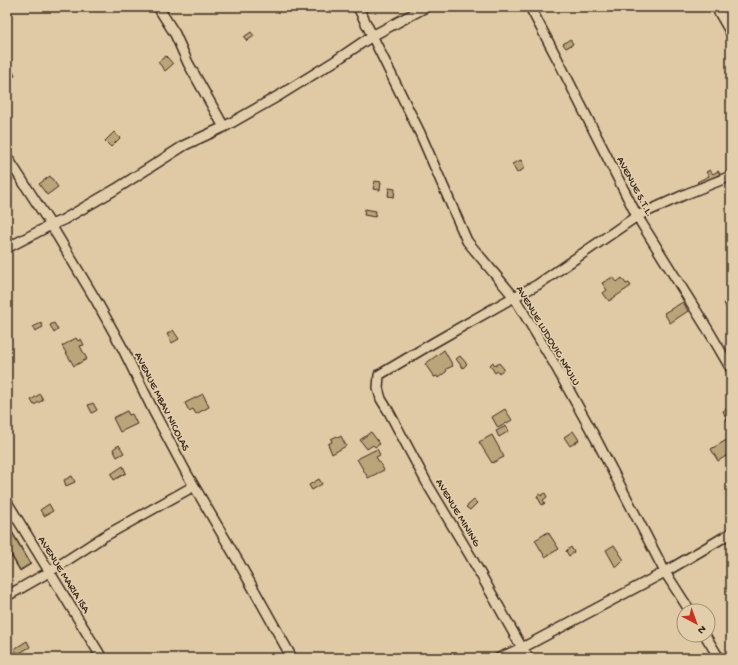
<svg xmlns="http://www.w3.org/2000/svg" width="738" height="665" font-family="'Gochi Hand',sans-serif">
<style>
.building{fill:#baa479;stroke:#3b2a1e}
.lines{fill:none;stroke-linecap:round;stroke-linejoin:round}
.street-casing{stroke:#3b2a1e;stroke-width:12}
.street{stroke:#e3ceac;stroke-width:9}
.labels{text-anchor:middle;stroke-width:3.5;stroke-linejoin:round;paint-order:stroke}
.street-label{font-size:11px;fill:#3b2a1e;stroke:#e3ceac}
</style>
<rect width="100%" height="100%" fill="#e0caa5"/>
<filter id="ink" filterUnits="userSpaceOnUse"><feTurbulence type="fractalNoise" baseFrequency=".025" numOctaves="2"/><feDisplacementMap in="SourceGraphic" scale="8" xChannelSelector="R" yChannelSelector="G"/><feConvolveMatrix kernelMatrix="1 2 1 2 8 2 1 2 1" color-interpolation-filters="sRGB"/></filter>
<g filter="url(#ink)">
<path class="building" d="M251 32 254 36 247 41 244 37Z
M570 39 573 44 566 48 563 44Z
M166 56 173 64 165 71 158 62Z
M11 67 15 76 9 78 7 73V69Z
M114 132 120 138 111 147 105 141Z
M521 160 525 168 517 173 512 164Z
M710 170 713 174 718 171 720 174 700 185 697 182 709 176 706 172Z
M50 176 58 187 47 195 39 184Z
M375 181 381 182 380 190 373 189Z
M389 188 395 189 394 197 388 196Z
M365 209 376 211 375 217 364 215Z
M613 277 617 282 622 278 626 284 629 283 631 286 609 301 603 293 607 290 602 283Z
M731 299V315L730 316 724 303Z
M683 302 688 311 670 323 664 313Z
M41 323 43 327 35 331 33 327Z
M54 323 58 330 54 333 50 325Z
M173 330 179 339 172 343 167 334Z
M76 338 78 341 81 339 84 345 80 346 87 359 74 366 62 346Z
M444 350 453 366 446 369 447 371 438 378 437 376 434 377 425 364Z
M460 356 467 364 463 368 456 359Z
M493 362 495 366 499 363 504 369 499 373 498 371 495 373 490 365Z
M40 394 43 400 34 405 31 400Z
M203 394 209 407 196 414 193 409 189 411 185 403Z
M93 403 97 410 92 413 88 405Z
M731 406V420L728 422 723 411Z
M505 409 512 420 498 428 492 417Z
M127 411 129 415 132 414 137 424 120 432 113 418Z
M506 426 509 431 499 437 496 431Z
M573 431 579 440 570 446 564 437Z
M371 432 380 444 375 447 373 445 367 449 360 440Z
M492 435 504 457 492 463 479 442Z
M337 436 338 438 341 436 346 446 332 454 328 444 332 442 331 439Z
M730 438 731 440V453L718 461 711 449Z
M119 445 124 453 117 457 113 449Z
M377 449 380 455 376 457 384 470 368 478 357 459Z
M123 466 126 473 114 480 111 474Z
M72 476 75 482 66 486 64 480Z
M319 479 322 484 312 490 309 485Z
M545 493 547 497 543 500 545 503 542 505 537 496 540 494 541 496Z
M474 500 477 503 470 510 466 507Z
M49 504 53 511 44 516 40 510Z
M7 523 31 564 20 571 7 549Z
M7 524 30 564 20 570 7 547Z
M548 532 559 549 545 557 535 540Z
M614 545 624 560 616 568 606 550Z
M571 547 574 552 569 556 566 551Z
M27 641 30 647 18 654 14 649Z"/>
<g class="lines">
<g class="street-casing">
<path id="street" d="M158 7 175 34 188 63 224 127
M358 7 420 133 467 241 514 297 555 365 596 439 665 572 690 611
M530 7 559 62 637 216 710 333 731 369
M716 7 731 33
M7 157 51 225 97 302 123 349 155 414 187 474 238 561 292 658
M7 248 51 225 63 220 116 189 185 145 224 127 280 95 335 61 372 36 426 7
M7 502 102 658
M7 596 49 572 103 537 194 486
M705 635 719 658
M499 658 522 648 665 572 731 533
M529 658 522 648 471 557 428 485 389 412 381 399 378 388 379 375 433 343 505 302 514 297 537 285 637 216 686 194 731 176"/>
</g>
<use href="#street" class="street"/>
</g>
</g>
<g class="labels">
<g class="street-label">
<text transform="translate(636 186) rotate(62)" y="4">AVENUE S.T.L.</text>
<text transform="translate(549 335) rotate(59)" y="4">AVENUE LUDOVIC NKULU</text>
<text transform="translate(163 401) rotate(63)" y="4">AVENUE MBAV NICOLAS</text>
<text transform="translate(459 512) rotate(59)" y="4">AVENUE MINING</text>
<text transform="translate(65 574) rotate(58)" y="4">AVENUE MARIA ISA</text>
</g>
</g>
<rect width="738" height="665" fill="none" stroke="#e3ceac" stroke-width="24"/>
<rect x="12" y="12" width="714" height="641" fill="none" stroke="#3b2a1e" stroke-width="1.5" filter="url(#ink)"/>
<g transform="translate(696 623) rotate(139)"><circle r="19" fill="#e3ceac" stroke="#a08c73"/>
<path d="M0-3L7 15L0 10L-7 15Z" fill="#c8321e"/>
<text y="-6" font-size="11" font-weight="bold" text-anchor="middle" fill="#3b2a1e">N</text>
</g>
</svg>
